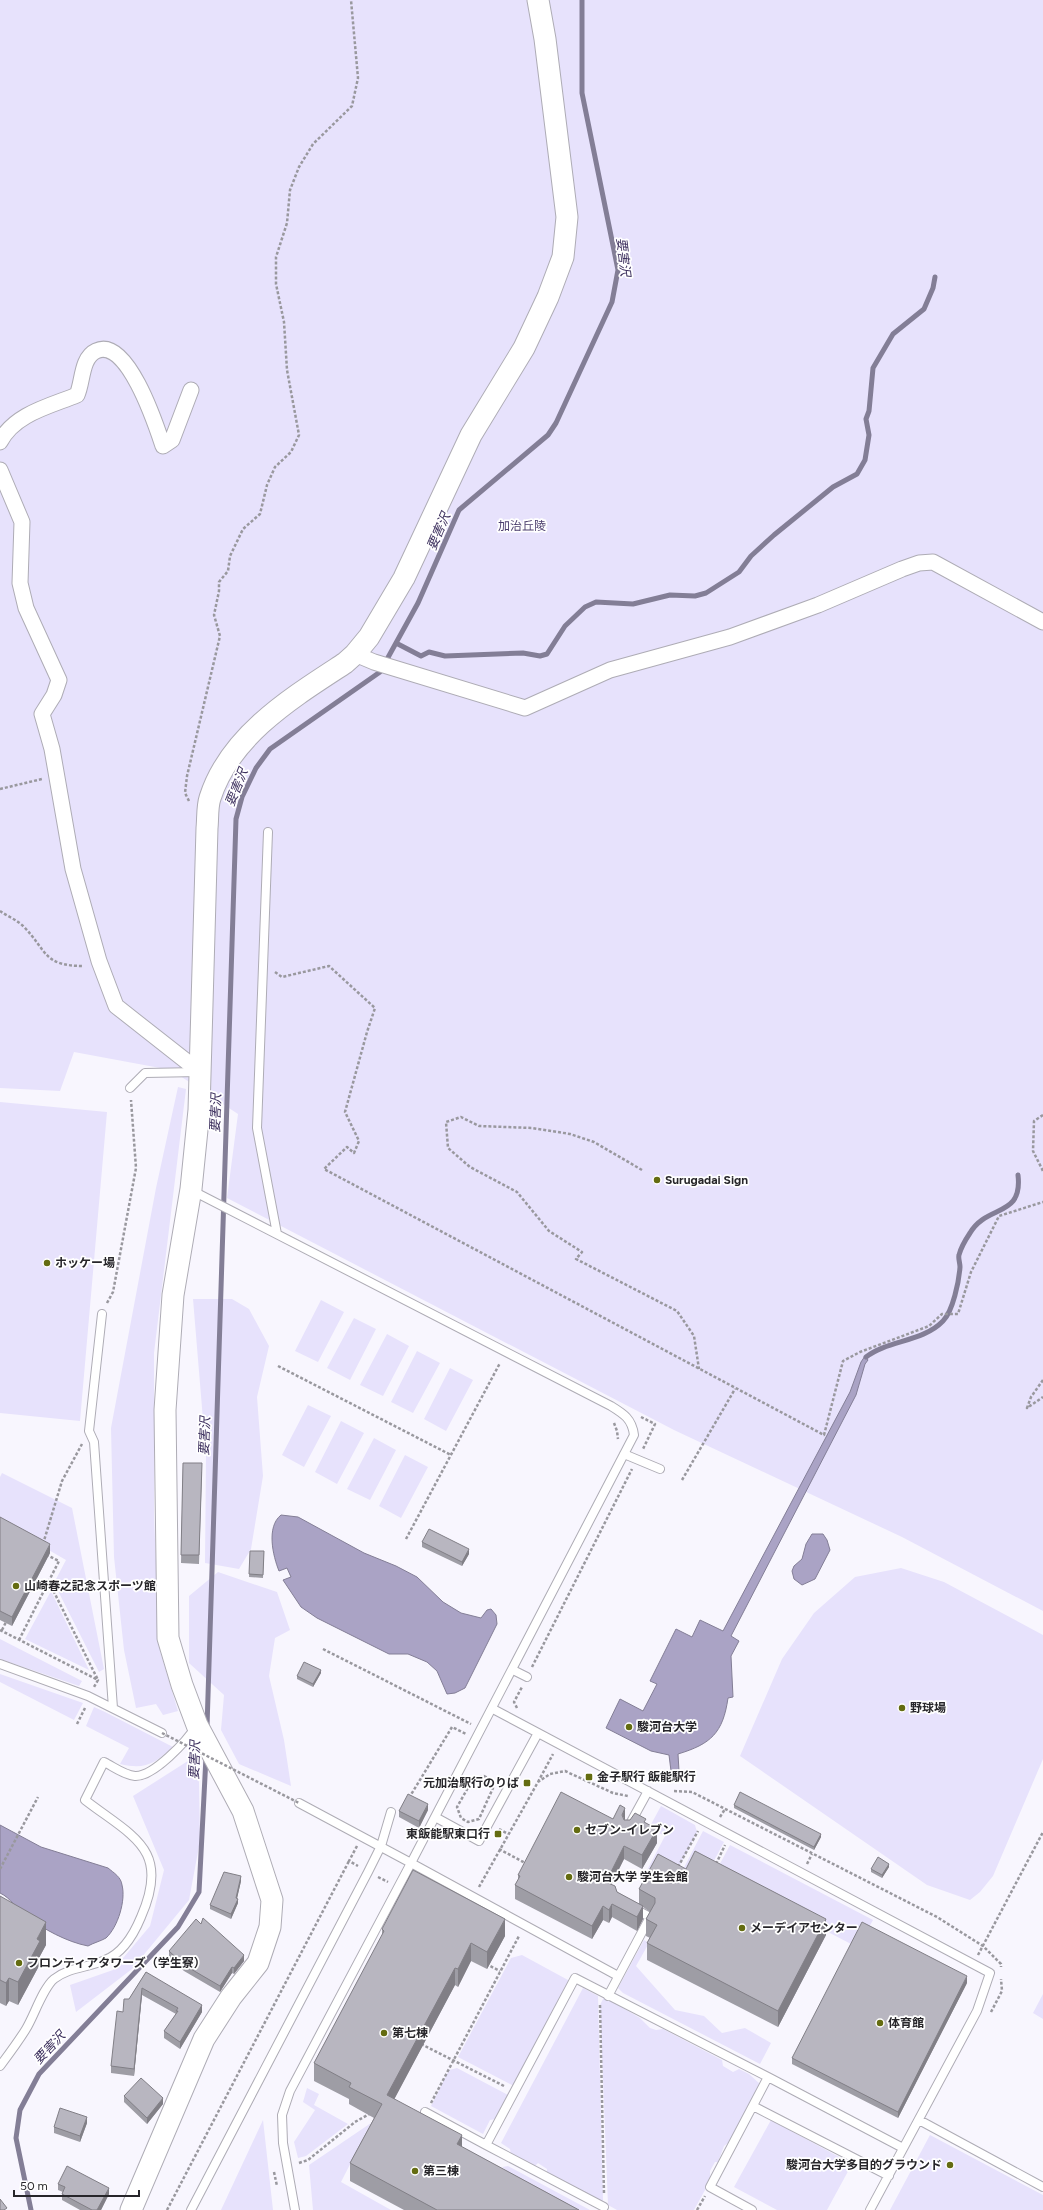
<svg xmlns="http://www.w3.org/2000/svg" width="1043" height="2210" font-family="Figtree,'Noto Sans JP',sans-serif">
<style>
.green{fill:#e7e2fc}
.water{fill:#aaa3c5;stroke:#837e96}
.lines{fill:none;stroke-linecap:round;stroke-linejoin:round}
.stream{stroke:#837e96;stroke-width:5}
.lane-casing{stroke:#aeacb5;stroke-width:10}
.street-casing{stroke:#aeacb5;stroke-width:17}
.secondary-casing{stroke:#aeacb5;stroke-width:23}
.path{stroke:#99989e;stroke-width:2.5;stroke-dasharray:3 2;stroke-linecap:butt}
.lane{stroke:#fff;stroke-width:8}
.street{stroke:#fff;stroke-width:15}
.secondary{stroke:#fff;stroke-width:21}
.path-bridge{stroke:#99989e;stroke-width:2.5;stroke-dasharray:3 2;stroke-linecap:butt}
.wall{fill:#9e9da5}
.shaded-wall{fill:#817f86}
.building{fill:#b8b6c0;stroke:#817f86}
.poi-dot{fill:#646c11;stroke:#fff;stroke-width:1.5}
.labels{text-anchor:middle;stroke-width:3.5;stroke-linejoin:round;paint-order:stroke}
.park-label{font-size:12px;fill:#4b3e6d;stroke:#fff}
.poi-label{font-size:12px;font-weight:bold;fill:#27262a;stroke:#fff;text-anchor:start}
.water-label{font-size:13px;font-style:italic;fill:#3e315f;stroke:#fff}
</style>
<rect width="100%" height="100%" fill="#f8f6fe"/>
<path class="green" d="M0 0H1043V1611L902 1537 674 1430 227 1198 238 1114 171 1070 74 1052 60 1091 0 1088Z
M178 1087 186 1089 154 1353V1517L160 1651 178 1711 163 1715 156 1704 136 1708 124 1650 114 1557 111 1428 156 1188Z
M0 1102 107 1112 80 1421 0 1413Z
M193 1299H232L249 1309 269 1346 257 1397 263 1476 251 1549 239 1569 205 1563 206 1456Z
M321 1300 344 1312 318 1362 295 1351Z
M354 1318 376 1329 350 1380 327 1368Z
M387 1334 409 1346 383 1396 360 1385Z
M417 1351 440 1363 413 1413 391 1402Z
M450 1368 473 1380 446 1431 424 1419Z
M308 1405 331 1416 304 1467 282 1455Z
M341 1421 364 1433 337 1484 315 1472Z
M374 1438 396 1450 370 1500 347 1489Z
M405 1455 428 1467 401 1518 379 1506Z
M2 1473 72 1508 104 1669 99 1672 54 1583 66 1560 0 1522V1477Z
M901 1568 944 1582 1043 1635V1759L993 1876 980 1892 970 1900 927 1885 740 1756 782 1659 814 1613 855 1577Z
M218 1572 277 1592 290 1630 275 1638 269 1676 284 1740 291 1786 239 1764 221 1730 224 1695 189 1663V1596Z
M51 1591 89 1670 25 1639Z
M0 1639 82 1681 79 1686 0 1659Z
M0 1674 83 1703 74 1720 0 1682Z
M94 1707 105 1712 173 1747C154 1764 145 1770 120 1764L129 1748 86 1726Z
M191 1759 199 1782 200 1841 189 1900 132 1969 76 2012 70 1985 113 1970 150 1926 164 1870 133 1796Z
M661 1806 695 1825 697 1832 673 1878H652L645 1874 665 1836 649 1828Z
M703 1831 724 1842 709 1870 667 1900Z
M730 1845 873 1920 868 1929 851 1944 715 1873Z
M644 1940 649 1943 636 1966 675 2010 704 2016 722 2033 745 2028 771 2043 760 2064 623 1993 618 1988Z
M522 1955 568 1980 569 1985 514 2086 458 2057 511 1958Z
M583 1988 598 1996 603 2200 600 2203 547 2174V2169L538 2163 534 2167 511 2155 510 2149 501 2143Z
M1043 1994V2019L1033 2013Z
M604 1997 640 2018 650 2028 656 2030 663 2029 722 2060 723 2066 733 2072 739 2069 749 2074 760 2084 759 2090 731 2141 724 2146 718 2162H715L710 2171V2181L694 2210H617L608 2205 600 2005Z
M457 2068 508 2095 496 2119 490 2120 483 2134 431 2106 449 2070Z
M307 2088 319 2094 314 2105 348 2124 306 2156 298 2158 294 2142 315 2110 303 2102Z
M263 2120 273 2210H221Z
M771 2120 852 2164 827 2210H777L734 2187Z
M371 2123 341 2182 391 2210H313L309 2165Z
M930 2135 1043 2195V2210H890Z
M508 2166 590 2210H558L501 2179 506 2170 502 2167Z"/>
<path class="water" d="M865 1356 868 1360 865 1364 856 1395 731 1636 739 1641 731 1656 733 1697 728 1698C723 1733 711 1744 678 1754L679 1771H671L669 1755 651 1751 606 1728 620 1699 643 1711 657 1684 650 1681 676 1629 692 1637 700 1620 723 1631 850 1392 861 1362Z
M281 1515 298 1517 364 1553 396 1566 417 1577 443 1602 461 1613 481 1618 487 1610 491 1609 496 1615 497 1624 465 1688 455 1693 447 1694 437 1671 427 1662 408 1654H389L317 1618 301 1607 283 1580 291 1577 287 1568 279 1571C273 1556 266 1527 281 1515Z
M812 1534H823L827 1540 830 1550 815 1579 802 1585 794 1579 792 1571 794 1566 802 1559 806 1544Z
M0 1825 41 1847 108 1868C114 1873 121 1877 122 1885 126 1900 118 1927 106 1938 101 1941 93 1943 88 1946 67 1942 43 1929 26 1916 16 1909 11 1898 0 1893Z"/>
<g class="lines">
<path class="stream" d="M396 643 421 656 429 652 445 656 523 653 540 656 547 654 565 626 585 607 596 602 633 604 670 595 695 596 706 593 739 572 751 556 774 535 833 487 857 474 865 460 869 435 866 419 869 411 873 368 893 334 924 309 933 288 935 277
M866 1357C888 1340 923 1342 943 1321 953 1311 959 1281 960 1267 960 1263 958 1258 959 1255 961 1247 966 1239 970 1233 987 1204 1023 1218 1018 1175
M207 1727 236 819 242 797 256 768 270 749 380 672 418 603 459 510 548 435 556 423 612 302 618 270 582 93V0
M31 2210 16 2138 20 2110 39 2074 178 1927 199 1892 206 1757"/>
<g class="lane-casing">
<path id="lane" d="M268 832 257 1128 277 1234
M130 1088 145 1073 199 1072
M191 1190 611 1406C624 1414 632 1419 634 1435L411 1863 618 1976
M102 1314 89 1431 94 1442 113 1708
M624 1454 660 1469
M0 1664 88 1696 162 1733
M513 1670 527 1677
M493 1709 990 1973 977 2011 870 2210
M435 1817 479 1841 538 1733
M631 1822 648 1791
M608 1996 650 1917 633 1908
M0 2066C9 2054 18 2042 26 2029 34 2016 43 1988 54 1979 69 1967 88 1968 105 1960 123 1953 134 1934 141 1917 171 1849 133 1837 85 1800L104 1762C114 1767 124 1775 135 1776 153 1777 187 1741 196 1726
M753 2106 889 2176
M425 2112 486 2145
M919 2120 1043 2187
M604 2207 486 2145 575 1978 768 2077
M191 2210 368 1872 381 1846 391 1812
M295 2210 283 2143 282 2115 290 2091 411 1863 299 1803
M752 2210 710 2187 768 2077 903 2148"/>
</g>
<g class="street-casing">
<path id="street" d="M0 442C14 414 50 406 77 395 83 382 81 358 96 351 127 336 156 425 163 446L172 440 191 390
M0 470 22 522 20 583 26 608 59 680 54 695 42 714 52 749 73 869 99 961 116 1006 200 1072
M355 654 374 662 525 708 610 670 730 637 818 605 902 569 919 563 933 562 1043 622"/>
</g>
<g class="secondary-casing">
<path id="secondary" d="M131 2210 204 2039 231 1997 258 1963 270 1927 272 1900 243 1811 197 1725 182 1685 168 1638 165 1410 173 1295 191 1189 199 1110 207 828C208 819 207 807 210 798 230 735 293 697 345 663L355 654 369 637 404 578 471 435 524 348 548 297 563 257 567 217 545 39 538 0"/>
</g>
<path class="path" d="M0 789 42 779
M189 801 185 793 187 776 220 636 214 615 219 591V582L228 571 230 556 243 529 260 514 267 485 275 467 291 452 299 435 287 370 284 322 276 284V257L287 223 290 190 299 167 313 144 352 106 358 78 351 0
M0 911C7 916 17 920 23 926 48 951 42 966 84 966
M275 972 282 977 329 966 375 1008 367 1032 345 1112 359 1141 354 1153 347 1147 324 1169 824 1435 843 1361 860 1352 929 1326 942 1314H958L971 1272 999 1216 1043 1202
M1043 1115 1034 1121 1033 1151 1043 1171
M642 1170 594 1142 570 1134 532 1128 479 1126 461 1117 446 1122 448 1148 470 1167 517 1192 549 1231 582 1252 576 1259 677 1311 694 1336 699 1369
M107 1303 113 1292 136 1168 131 1100
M278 1366 451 1455
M1043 1380 1031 1397 1027 1408 1043 1397
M641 1417 655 1424 643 1449
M614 1423 617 1431 618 1439
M682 1480 735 1389
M406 1539 500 1363
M43 1544 62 1481 82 1444
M49 1582 98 1680
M0 1630 98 1680 94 1687
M2 1630 7 1620
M19 1640 59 1561 47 1555
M323 1649 471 1724
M532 1667 632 1469
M517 1708 514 1702 522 1687
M77 1724 85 1708
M484 1776 490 1779 493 1788 479 1819 468 1822 461 1818 457 1807 473 1779Z
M538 1782 553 1754
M674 1791 692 1792 937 1917 983 1946 1001 1964V1967
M409 1798 452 1727 466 1734
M720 1817 725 1809
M499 1829 508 1834
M357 1846 349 1861 358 1866
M499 1849 527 1864
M716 1864 725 1845
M807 1864 812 1854
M678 1867 698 1831
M0 1869 38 1797
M378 1877 388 1882
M479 1887 538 1782 550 1774 565 1771 613 1793 628 1796
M978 1955 1043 1832
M486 1964 500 1971
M600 2005 604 2194
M991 2012 1002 1991 1001 1979
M421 2044 504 2086
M431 2103 519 1936
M299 2163 308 2160 355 2122 371 2113
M274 2172 277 2186
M167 2210 349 1861
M697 2210 705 2196"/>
<use href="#lane" class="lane"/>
<use href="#street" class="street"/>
<use href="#secondary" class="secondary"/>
<path class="path-bridge" d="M162 1733 299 1803"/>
</g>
<path class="wall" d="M183 1463 202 1472 199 1564 181 1563Z
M0 1517 50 1553 12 1626 0 1620Z
M422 1542 469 1554 462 1566 422 1547Z
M250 1551H264L263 1578 249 1577Z
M321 1673 313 1687 297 1679V1676Z
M734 1805 821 1837 814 1850 734 1808Z
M428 1810 419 1828 399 1817V1811Z
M613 1819 646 1823 657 1843 642 1869 624 1859 611 1885 617 1892 639 1904V1889L686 1869 826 1935 778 2027 647 1960V1943L650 1938 646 1936V1919L650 1912 643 1907V1919L637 1931 612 1917 609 1923 603 1920 592 1939 515 1899V1885L518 1880V1875Z
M889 1867 882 1878 871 1872V1869Z
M241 1881 237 1898 238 1903 231 1919 210 1909V1905Z
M0 1896 46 1945 40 1956V1964L18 2005 9 2001 6 2006 0 2003Z
M382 1929 505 1936 487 1969 471 1961 458 1987 455 1985 394 2099 462 2147 579 2210H404L350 2181V2163L374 2118 349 2104V2099L314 2081V2063L382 1936Z
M169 1951 244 1961 234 1974 232 1973 220 1992 184 1971 169 1957Z
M146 1972 202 2012 180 2049 164 2038V2031L176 2014 142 1995 134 2076 111 2073V2066L123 2012 129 1999Z
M967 1983 898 2118 792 2064V2058Z
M124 2096 163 2104 147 2124 124 2102Z
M87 2123 80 2142 54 2133V2127Z
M58 2184 109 2194 101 2210H80L62 2200V2194L63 2192 58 2190Z"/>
<path class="shaded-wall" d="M50 1544V1553L12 1626V1617Z
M469 1549V1554L462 1566V1562Z
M321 1670V1673L313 1687V1684Z
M428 1804V1810L419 1828V1821Z
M625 1808V1821L622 1815Z
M657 1829V1843L642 1869V1855Z
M821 1834V1837L814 1850V1847Z
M624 1846V1859L606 1895V1882Z
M889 1864V1867L882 1878V1875Z
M241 1876V1881L236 1903V1898Z
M238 1899V1903L231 1919V1914Z
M612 1904V1917L609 1923V1910Z
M603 1906V1920L592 1939V1926Z
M643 1906V1919L637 1931V1917Z
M505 1919V1936L487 1969V1952Z
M826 1919V1935L778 2027V2011Z
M46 1922V1945L40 1956V1964L18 2005V1982L37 1939Z
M471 1943V1961L458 1987V1969Z
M244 1955V1961L234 1974V1968Z
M232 1967V1973L220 1992V1986Z
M455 1968V1985L387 2113V2095Z
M967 1976V1983L898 2118V2112Z
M9 1978V2001L6 2006V1983Z
M142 1988V1995L134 2076V2069Z
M202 2005V2012L180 2049V2042Z
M163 2098V2104L147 2124V2118Z
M87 2117V2123L80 2142V2136Z
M462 2135V2153L457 2144Z
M109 2188V2194L101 2210H97Z"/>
<path class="building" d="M183 1463H202L199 1555H181Z
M0 1517 50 1544 12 1617 0 1611Z
M429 1529 469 1549 462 1562 422 1542Z
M250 1551H264L263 1575 249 1574Z
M304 1662 321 1670 313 1684 297 1676Z
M561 1792 613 1819 620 1805 625 1808 622 1815 624 1820H630L635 1813 646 1819 644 1822 657 1829 642 1855 624 1846 606 1882 615 1886 617 1892 643 1906 637 1917 612 1904 609 1910 603 1906 592 1926 515 1885 520 1876 518 1875Z
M740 1792 821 1834 814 1847 734 1805Z
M408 1794 428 1804 419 1821 399 1811Z
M695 1851 826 1919 778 2011 647 1943 657 1925 646 1919 655 1903V1898L639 1889 658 1854 686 1869Z
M878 1857 889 1864 882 1875 871 1869Z
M413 1870 505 1919 487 1952 471 1943 458 1969 455 1968 387 2095 462 2135 457 2144 579 2210H437L350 2163 382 2104 349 2087 351 2083 314 2063 384 1931 382 1929Z
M224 1872 241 1876 236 1898 238 1899 231 1914 210 1905Z
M0 1896 46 1922 37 1939 40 1941 18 1982 9 1978 6 1983 0 1980Z
M203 1918 244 1955 234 1968 232 1967 220 1986 184 1965 169 1951 196 1919 201 1924Z
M862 1922 967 1976 898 2112 792 2058Z
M146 1972 202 2005 180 2042 164 2031 178 2011H176L178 2008 142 1988 134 2069 111 2066 117 2011 123 2012 124 1999H129Z
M141 2078 163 2098 147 2118 124 2096Z
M60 2108 87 2117 80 2136 54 2127Z
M67 2166 109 2188 97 2210H92L62 2194 65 2187 58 2184Z
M0 2199 7 2208 4 2210H0Z"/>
<g class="poi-dot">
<circle cx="657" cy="1180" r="4"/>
<circle cx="47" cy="1263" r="4"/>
<circle cx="16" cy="1586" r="4"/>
<circle cx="902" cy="1708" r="4"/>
<circle cx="629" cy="1727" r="4"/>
<rect x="585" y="1773" width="8" height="8" rx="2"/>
<rect x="523" y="1779" width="8" height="8" rx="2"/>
<circle cx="577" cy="1830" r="4"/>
<rect x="494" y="1830" width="8" height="8" rx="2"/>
<circle cx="569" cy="1877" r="4"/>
<circle cx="742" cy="1928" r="4"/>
<circle cx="19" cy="1963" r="4"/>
<circle cx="880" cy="2023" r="4"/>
<circle cx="384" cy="2033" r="4"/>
<circle cx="950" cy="2165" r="4"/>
<circle cx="415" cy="2171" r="4"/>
</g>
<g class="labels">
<g class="park-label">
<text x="522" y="530">加治丘陵</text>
</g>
<g class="poi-label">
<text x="665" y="1184">Surugadai Sign</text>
<text x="55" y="1267">ホッケー場</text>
<text x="24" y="1590">山崎春之記念スポーツ館</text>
<text x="910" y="1712">野球場</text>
<text x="637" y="1731">駿河台大学</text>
<text x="597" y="1781">金子駅行 飯能駅行</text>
<text x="519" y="1787" text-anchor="end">元加治駅行のりば</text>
<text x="585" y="1834">セブン-イレブン</text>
<text x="490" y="1838" text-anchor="end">東飯能駅東口行</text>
<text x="577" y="1881">駿河台大学 学生会館</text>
<text x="750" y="1932">メーデイアセンター</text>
<text x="27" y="1967">フロンティアタワーズ（学生寮）</text>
<text x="888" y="2027">体育館</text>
<text x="392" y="2037">第七棟</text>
<text x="942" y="2169" text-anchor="end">駿河台大学多目的グラウンド</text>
<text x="423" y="2175">第三棟</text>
</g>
<g class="water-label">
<text transform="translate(624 257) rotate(83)" y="5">要害沢</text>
<text transform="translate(438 531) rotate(-67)" y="5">要害沢</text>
<text transform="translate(236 787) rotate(-68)" y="5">要害沢</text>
<text transform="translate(215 1113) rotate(-88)" y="5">要害沢</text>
<text transform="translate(204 1436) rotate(-88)" y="5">要害沢</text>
<text transform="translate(194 1760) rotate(-88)" y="5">要害沢</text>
<text transform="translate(49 2047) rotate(-47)" y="5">要害沢</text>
</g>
</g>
<path d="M14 2190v6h125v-6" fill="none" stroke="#27262a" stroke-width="2"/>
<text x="20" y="2190" font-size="12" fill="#27262a" stroke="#ffffff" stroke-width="3" paint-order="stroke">50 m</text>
</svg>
